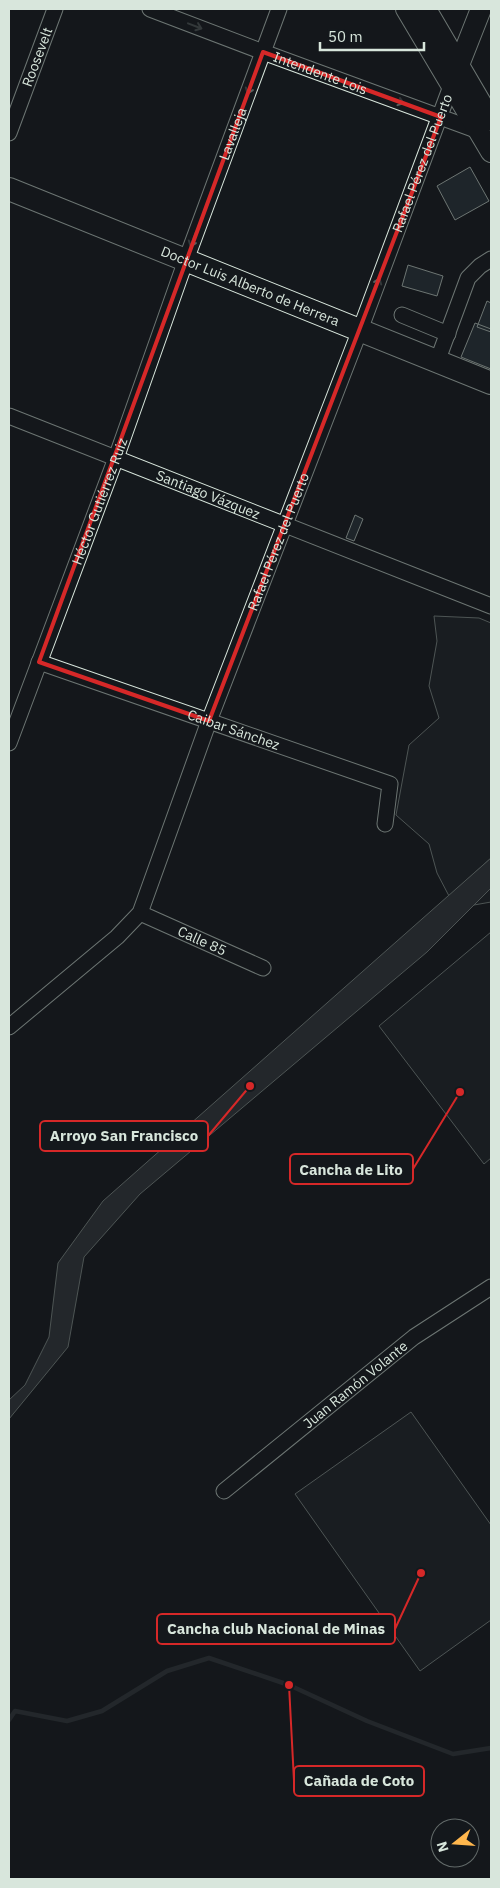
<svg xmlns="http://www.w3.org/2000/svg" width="500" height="1888" font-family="'IBM Plex Sans',sans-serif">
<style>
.green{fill:#202428;stroke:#939e99}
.water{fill:#363b3e;stroke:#939e99}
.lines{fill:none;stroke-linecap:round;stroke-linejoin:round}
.stream{stroke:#363b3e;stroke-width:4.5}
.building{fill:#2c363c;stroke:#d8e6dc}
.minor-casing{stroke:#d8e6dc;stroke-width:17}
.major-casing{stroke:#d8e6dc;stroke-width:22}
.highway-casing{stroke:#d8e6dc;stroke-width:24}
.minor{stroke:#14181c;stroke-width:15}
.major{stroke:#14181c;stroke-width:20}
.highway{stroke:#14181c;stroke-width:22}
.oneway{stroke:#59605f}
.marked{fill:none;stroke:#d62828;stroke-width:4;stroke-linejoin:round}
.labels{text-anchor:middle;stroke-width:4;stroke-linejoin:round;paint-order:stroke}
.street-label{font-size:14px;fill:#d8e6dc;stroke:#14181c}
.leader{fill:none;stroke:#d62828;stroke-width:2}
.callout-dot{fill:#d62828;stroke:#14181c;stroke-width:2}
.callout{fill:#14181c;stroke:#d62828;stroke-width:2}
.callout-label{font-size:15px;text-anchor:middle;font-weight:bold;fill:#d8e6dc}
</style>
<rect width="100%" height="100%" fill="#14181c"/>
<path class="green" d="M434 616 479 618 491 623V858L449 896 437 873 429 844 396 815 409 745 439 718 429 686 437 641Z
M491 888V902L474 905Z
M491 932V1158L484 1164 379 1026Z
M411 1412 491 1525V1620L420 1671 295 1494Z"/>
<path class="water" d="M491 858V888L427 952 140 1194 84 1257 68 1347 9 1419V1400L25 1385 49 1337 58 1263 103 1201Z"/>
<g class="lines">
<path class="stream" d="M9 1720 15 1711 67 1721 102 1711 167 1671 209 1658 289 1685 367 1721 453 1754 491 1748"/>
</g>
<path class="building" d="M470 167 489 201 455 220 437 186Z
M408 265 443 276 437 296 402 286Z
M487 301 491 303V332L477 327Z
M475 323 491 329V369L461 357Z
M355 515 363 519 354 541 346 538Z"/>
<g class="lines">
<g class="minor-casing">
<g id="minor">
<path id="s1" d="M150 9 263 52 481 132"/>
<path id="s2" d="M9 133 55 9"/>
<path d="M402 315 448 334"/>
<path d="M437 362 468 278 480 266 491 259"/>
<path id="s3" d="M9 416 491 606"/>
<path id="s4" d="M39 662 390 784 385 824"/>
<path id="s5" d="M9 743 116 458 186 260 279 9"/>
<path id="s6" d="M140 913 263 968"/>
<path id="s7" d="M9 1027 117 937 140 913 209 721 360 330 451 86"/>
<path id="s8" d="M224 1491 414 1337 491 1287"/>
</g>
</g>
<g class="major-casing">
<path id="major" d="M406 9 491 152
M426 9 491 120
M455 75 481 9"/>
</g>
<g class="highway-casing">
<g id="highway">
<path id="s9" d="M9 189 491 383"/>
</g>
</g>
<use href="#minor" class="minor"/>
<use href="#major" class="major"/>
<use href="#highway" class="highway"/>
</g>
<defs><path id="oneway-shaft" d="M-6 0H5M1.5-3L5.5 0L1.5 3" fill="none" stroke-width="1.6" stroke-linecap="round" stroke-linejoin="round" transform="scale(1.25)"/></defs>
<g class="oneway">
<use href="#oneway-shaft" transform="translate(195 26) rotate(21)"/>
<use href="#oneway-shaft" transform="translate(250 87) rotate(110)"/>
<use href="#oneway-shaft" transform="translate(397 101) rotate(20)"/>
<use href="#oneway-shaft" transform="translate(193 240) rotate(110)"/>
<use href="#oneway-shaft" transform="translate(377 285) rotate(-69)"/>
</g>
<path d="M0 0H500V1888H0ZM263 52 441 117 209 721 39 662Z" fill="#14181c" fill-opacity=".55" fill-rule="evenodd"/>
<path class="marked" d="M263 52 441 117 209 721 39 662Z"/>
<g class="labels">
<g class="street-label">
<text dy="5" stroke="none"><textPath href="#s2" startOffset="81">Roosevelt</textPath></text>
<text dy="5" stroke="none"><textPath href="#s1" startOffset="182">Intendente Lois</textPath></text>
<text dy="5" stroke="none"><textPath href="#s5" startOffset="649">Lavalleja</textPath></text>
<text dy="5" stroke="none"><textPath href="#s7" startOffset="975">Rafael Pérez del Puerto</textPath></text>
<text dy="5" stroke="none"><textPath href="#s9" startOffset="260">Doctor Luis Alberto de Herrera</textPath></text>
<text dy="5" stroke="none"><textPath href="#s3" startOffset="214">Santiago Vázquez</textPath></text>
<text dy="5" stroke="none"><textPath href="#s5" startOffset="258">Héctor Gutiérrez Ruiz</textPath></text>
<text dy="5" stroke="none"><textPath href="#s7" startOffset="570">Rafael Pérez del Puerto</textPath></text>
<text dy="5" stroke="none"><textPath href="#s4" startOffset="206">Caibar Sánchez</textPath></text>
<text dy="5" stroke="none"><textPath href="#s6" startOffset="68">Calle 85</textPath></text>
<text dy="5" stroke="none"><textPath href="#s8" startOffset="169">Juan Ramón Volante</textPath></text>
</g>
</g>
<path class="leader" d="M250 1086L208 1136M460 1092L413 1169M421 1573L395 1629M289 1685L294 1781"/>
<g class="callout-dot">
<circle cx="250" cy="1086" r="5"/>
<circle cx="460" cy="1092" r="5"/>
<circle cx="421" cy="1573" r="5"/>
<circle cx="289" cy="1685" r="5"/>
</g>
<g class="callout">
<rect x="40" y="1121" width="168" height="30" rx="5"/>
<rect x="290" y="1154" width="123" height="30" rx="5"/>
<rect x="157" y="1614" width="238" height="30" rx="5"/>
<rect x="294" y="1766" width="130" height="30" rx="5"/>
</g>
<g class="callout-label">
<text x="124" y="1141">Arroyo San Francisco</text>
<text x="351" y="1175">Cancha de Lito</text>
<text x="276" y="1634">Cancha club Nacional de Minas</text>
<text x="359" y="1786">Cañada de Coto</text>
</g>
<rect width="500" height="1888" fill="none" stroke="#d8e6dc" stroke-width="20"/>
<g transform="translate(455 1843) rotate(253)"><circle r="24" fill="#14181c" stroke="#626a69"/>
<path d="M0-4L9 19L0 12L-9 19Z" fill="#ffb74d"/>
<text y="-8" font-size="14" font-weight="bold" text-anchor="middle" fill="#d8e6dc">N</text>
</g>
<path d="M320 42v8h104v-8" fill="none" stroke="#d8e6dc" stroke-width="2.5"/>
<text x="328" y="42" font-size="15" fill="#d8e6dc" stroke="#14181c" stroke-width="4" paint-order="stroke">50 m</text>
</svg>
